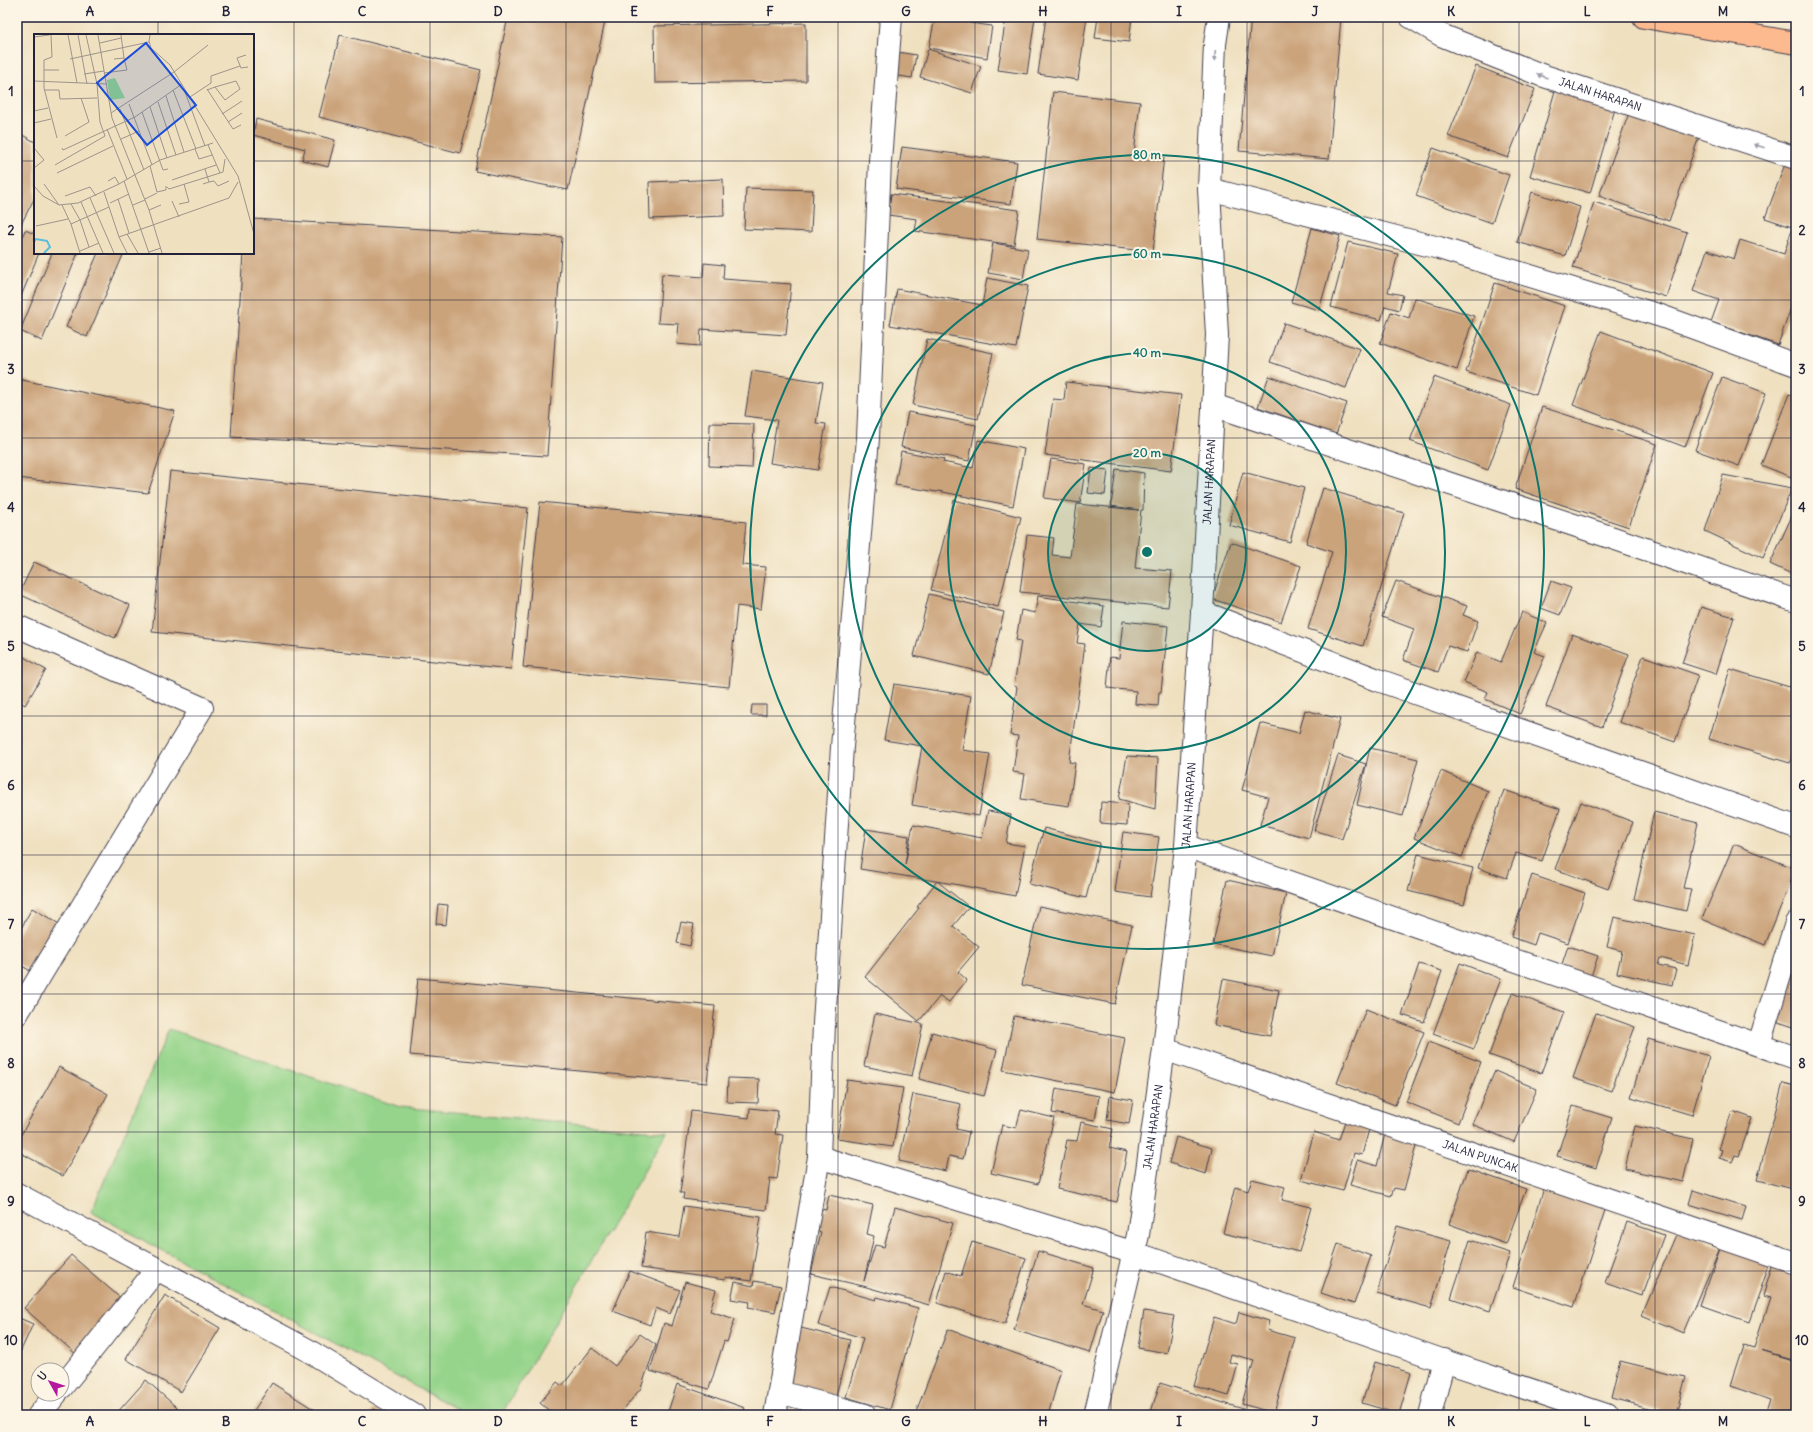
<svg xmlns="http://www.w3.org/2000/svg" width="1813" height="1432" font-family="Delius,sans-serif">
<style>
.green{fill:#95d48a;stroke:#5c7b62}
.building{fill:#caa37a}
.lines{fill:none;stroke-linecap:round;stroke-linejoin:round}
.minor-casing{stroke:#413e4f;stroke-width:24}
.tertiary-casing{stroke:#413e4f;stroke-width:24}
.trunk-casing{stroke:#413e4f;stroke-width:24}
.minor{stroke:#fff;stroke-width:22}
.tertiary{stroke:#fff;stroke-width:22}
.trunk{stroke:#fcba8e;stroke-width:22}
.oneway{fill:#9c9ca7}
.grid{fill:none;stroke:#22223b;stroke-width:1;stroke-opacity:0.55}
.ring{fill:none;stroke:#0f766e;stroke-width:2}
.labels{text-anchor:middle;stroke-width:4;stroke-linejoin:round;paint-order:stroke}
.street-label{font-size:11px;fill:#22223b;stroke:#fcf5e5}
.inset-river{fill:none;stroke:#5bbeda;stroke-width:2}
.inset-road{fill:none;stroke:#9d948b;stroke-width:1}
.view{fill:#1d4ed8;fill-opacity:0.15;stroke:#1d4ed8;stroke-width:2}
.inset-edge{fill:none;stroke:#22223b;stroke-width:2}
.centre{fill:#0f766e;stroke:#fcf5e5;stroke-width:2}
.ring-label{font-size:12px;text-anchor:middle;font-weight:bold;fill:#0f766e;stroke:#fcf5e5;stroke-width:4;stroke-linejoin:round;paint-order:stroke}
.neatline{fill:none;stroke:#22223b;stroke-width:1.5}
.grid-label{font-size:13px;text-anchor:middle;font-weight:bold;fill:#22223b}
</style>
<rect width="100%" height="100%" fill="#fcf5e5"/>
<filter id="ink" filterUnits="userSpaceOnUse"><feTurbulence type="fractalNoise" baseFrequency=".025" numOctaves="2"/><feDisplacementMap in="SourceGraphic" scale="8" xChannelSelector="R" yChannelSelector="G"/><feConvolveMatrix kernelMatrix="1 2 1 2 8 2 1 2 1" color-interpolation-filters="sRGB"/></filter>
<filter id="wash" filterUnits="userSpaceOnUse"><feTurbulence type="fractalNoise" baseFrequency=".012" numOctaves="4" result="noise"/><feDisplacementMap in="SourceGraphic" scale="16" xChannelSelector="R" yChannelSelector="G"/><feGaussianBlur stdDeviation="0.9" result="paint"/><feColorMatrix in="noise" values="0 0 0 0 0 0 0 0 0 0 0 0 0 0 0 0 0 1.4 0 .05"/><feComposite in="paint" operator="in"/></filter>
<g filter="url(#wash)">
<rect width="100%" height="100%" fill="#efe0c0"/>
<path class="green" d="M169 1029 400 1107 667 1132 501 1415H468L91 1212Z"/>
<g id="blocks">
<path class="building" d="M508 17H606L568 190 475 171Z
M935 17H971L970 23 992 26 987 58 929 48Z
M1006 17H1035L1027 74 998 70Z
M1046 17H1087L1078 80 1038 74Z
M1098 17H1132L1129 42 1095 38Z
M1251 17H1341L1329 159 1239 151Z
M806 23V81L655 83 654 26Z
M340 35 481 70 460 153 319 117Z
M928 49 981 66 972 93 920 77Z
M891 51 916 55 912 78 887 74Z
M1476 66 1535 89 1508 158 1448 136Z
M1555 91 1615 109 1590 193 1530 176Z
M1053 92 1140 102 1134 154 1164 157 1153 252 1037 239Z
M1629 113 1699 137 1669 221 1599 196Z
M256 119 335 140 328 167 302 160 305 149 253 135Z
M17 132 35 142V197L17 232Z
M902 147 1017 162 1011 204 896 189Z
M1433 148 1509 175 1492 223 1416 196Z
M1785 164 1796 168V225L1795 228 1765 218Z
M723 179 724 216 650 219 649 182Z
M746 188 813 190 811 232 744 229Z
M1532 192 1580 207 1565 256 1517 242Z
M891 194 1019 210 1014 245 915 231 917 219 888 215Z
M1594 202 1687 232 1666 297 1573 268Z
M253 219 562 237 547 456 231 437 243 253H253Z
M1312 228 1340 236 1319 310 1291 302Z
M1792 229 1796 230V293L1778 345 1711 322 1719 300 1693 291 1707 250 1734 259 1740 240 1784 254Z
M25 230 35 234V253H39L17 306V250Z
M1348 242 1398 254 1388 292 1403 295 1399 310 1385 306 1381 320 1331 307Z
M993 243 1028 249 1023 279 988 273Z
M52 253H78L42 341 20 331Z
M98 253H124L87 337 66 327Z
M704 263 724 265 723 279 791 284 786 335 701 329 700 346 677 344 679 324 658 323 662 274 703 277Z
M987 278 1028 286 1016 348 890 325 897 289 982 305Z
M1495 283 1565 306 1536 395 1466 372Z
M1415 298 1474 316 1457 370 1380 343 1391 312 1409 318Z
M1284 323 1360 349 1346 388 1270 362Z
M1601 331 1713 373 1685 447 1573 405Z
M927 339 993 353 978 419 913 405Z
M752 371 823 382 816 423 826 424 818 470 770 463 777 420 745 416Z
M1269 376 1347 403 1336 434 1258 407Z
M1434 377 1511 405 1488 470 1410 441Z
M1722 377 1766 393 1739 466 1695 450Z
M17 379 175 411 148 493 17 478Z
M1066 382 1181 395 1171 471 1045 455 1053 399 1064 400Z
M1789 394 1796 397V479L1761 465Z
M1542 407 1657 444 1629 527 1515 489Z
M908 412 976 425 969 461 901 447Z
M710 423 754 424 752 468 709 466Z
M978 440 1024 449 1013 506 938 491 937 492 895 485 901 451 944 459 943 462 973 468Z
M1051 459 1086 464 1080 503 1044 498Z
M1091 468 1108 470 1105 495 1088 493Z
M1116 469 1144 473 1143 510H1141L1135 568 1172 571 1168 607 1020 592 1027 535 1054 538 1052 555 1070 557 1077 504 1139 510 1111 506Z
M170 471 528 508 511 669 152 632Z
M1243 472 1304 488 1290 542 1229 525Z
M1723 475 1792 488 1763 558 1705 531Z
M1323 488 1404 513 1363 646 1308 629 1332 552 1306 543Z
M954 500 1021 517 998 607 931 590Z
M540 502 746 522 742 565 766 567 761 609 737 606 729 687 523 667Z
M1796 507V576L1770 564Z
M1231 542 1301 566 1281 622 1212 599Z
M34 562 130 605 115 638 19 594Z
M1396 581 1467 606 1463 615 1478 621 1467 652 1448 646 1438 672 1403 660 1414 629 1382 617Z
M1551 581 1571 588 1560 615 1541 608Z
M929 594 1004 612 989 674 914 656Z
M1038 596 1104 606 1101 627 1080 624 1077 643 1085 644 1069 762 1075 763 1069 806 1021 799 1025 774 1013 772 1018 736 1010 735 1017 687 1014 686 1021 641 1016 640 1021 610 1035 613Z
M1701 607 1734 617 1716 674 1682 663Z
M1522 612 1547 623 1534 652 1545 656 1520 714 1485 699 1488 692 1464 682 1477 652 1501 662Z
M1123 621 1168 626 1161 692H1159L1158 706 1135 704 1136 691 1107 688 1110 657 1119 658Z
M1572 634 1629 654 1602 727 1546 707Z
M17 653 46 670 25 705 17 700Z
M1643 656 1698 675 1675 742 1619 722Z
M1730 669 1796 689V743L1790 763 1709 739Z
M894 684 971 696 962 750 990 754 979 816 912 805 922 746 884 740Z
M752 705H766V715H751Z
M1305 710 1340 719 1309 838 1260 825 1268 797 1242 790 1260 723 1299 733Z
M1370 748 1418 759 1403 816 1357 805Z
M1338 755 1366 764 1342 839 1314 830Z
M1127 756 1158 758 1155 809 1119 799Z
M1441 771 1488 791 1462 857 1414 838Z
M1504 790 1560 809 1542 861 1516 853 1507 878 1478 868Z
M1101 802 1128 804 1127 825 1100 823Z
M1581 802 1633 822 1608 889 1555 869Z
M988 811 1011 815 1006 843 1025 846 1015 896 954 884 860 869 866 829 909 836 905 865 913 825 982 838Z
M1654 812 1698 823 1683 888 1691 889 1686 911 1634 899Z
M1044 828 1100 843 1086 898 1029 884Z
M1123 832 1159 837 1150 897 1115 892Z
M1734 844 1796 869 1765 945 1702 919Z
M1418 854 1473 868 1464 905 1408 891Z
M1532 875 1585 893 1568 943 1538 933 1534 945 1511 937Z
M1227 880 1286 893 1272 956 1213 944Z
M937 881 969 907 953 926 979 947 958 972 967 980 949 1002 940 996 919 1021 865 977 919 908 917 907Z
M438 904 448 905 446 925 436 924Z
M1039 906 1132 925 1115 1004 1022 985Z
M32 908 61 925 34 973 17 963V936Z
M1614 917 1695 935 1688 965 1660 958 1658 965 1676 969 1672 985 1617 973 1622 951 1607 947Z
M681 922 694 924 690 946 677 943Z
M1568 946 1598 956 1589 982 1559 973Z
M1796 958V1028L1773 1020Z
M1460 963 1501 979 1474 1049 1433 1034Z
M1419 964 1442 971 1424 1022 1402 1015Z
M418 978 715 1006 707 1083 410 1055Z
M1223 979 1279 990 1270 1036 1214 1025Z
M1512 993 1564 1012 1541 1073 1489 1055Z
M1366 1009 1424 1032 1395 1105 1337 1083Z
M1596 1013 1635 1027 1611 1091 1573 1078Z
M875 1014 923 1024 912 1076 864 1066Z
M1014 1016 1125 1038 1115 1092 1003 1070Z
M932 1032 997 1050 984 1096 919 1079Z
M1648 1039 1709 1056 1692 1115 1631 1097Z
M1429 1042 1481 1062 1458 1123 1406 1102Z
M59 1067 108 1094 63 1176 17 1151V1142Z
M1495 1071 1537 1089 1514 1142 1472 1124Z
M728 1078 759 1079 758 1103 727 1102Z
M847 1080 903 1088 893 1147 837 1139Z
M1783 1083 1796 1086V1190L1757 1180Z
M1056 1088 1099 1096 1095 1120 1052 1113Z
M913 1094 961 1104 956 1129 969 1132 963 1159 949 1156 946 1171 899 1161Z
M1110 1096 1133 1100 1129 1124 1107 1120Z
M1573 1106 1612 1118 1596 1168 1557 1156Z
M750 1108 778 1111 775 1134 783 1135 777 1179 770 1178 766 1210 683 1199 684 1193H680L691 1111 749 1118Z
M1021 1110 1054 1118 1038 1184 991 1173 1002 1125 1016 1128Z
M1732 1111 1752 1118 1739 1156 1735 1155 1732 1162 1719 1158 1722 1150 1719 1149Z
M1347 1115 1371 1122 1362 1155 1354 1153 1343 1191 1301 1180 1314 1132 1339 1140Z
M1081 1122 1113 1129 1109 1148 1127 1152 1117 1202 1057 1189 1067 1140 1077 1141Z
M1635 1126 1693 1139 1683 1182 1625 1169Z
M1386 1130 1418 1139 1404 1190 1394 1188 1391 1196 1350 1185 1357 1160 1377 1166Z
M1176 1137 1212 1148 1206 1174 1169 1163Z
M1468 1169 1526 1189 1506 1244 1449 1224Z
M1252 1179 1285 1187 1282 1200 1311 1207 1299 1252 1223 1233 1235 1187 1248 1191Z
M1544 1188 1606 1207 1574 1307 1513 1287Z
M1693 1190 1746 1207 1742 1220 1689 1204Z
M829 1195 873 1205 867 1234 874 1236 864 1281 875 1245 884 1247 895 1207 953 1223 929 1305 863 1286 811 1274 821 1232 811 1229 816 1208 826 1210Z
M684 1206 761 1217 751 1281 725 1277V1280L641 1268 646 1232 679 1237Z
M1627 1222 1664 1235 1642 1295 1605 1282Z
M1397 1226 1451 1241 1431 1308 1377 1293Z
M1678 1230 1720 1248 1684 1333 1642 1315Z
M1470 1240 1510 1253 1490 1311 1451 1298Z
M972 1242 1026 1258 1005 1324 937 1303 946 1271 961 1276Z
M1722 1243 1771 1260 1749 1322 1700 1305Z
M1338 1244 1371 1256 1354 1304 1321 1293Z
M1038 1251 1094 1268 1083 1304 1103 1310 1090 1353 1014 1330Z
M71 1255 125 1302 78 1356 24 1308Z
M1773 1264 1796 1271V1361L1761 1351 1796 1362V1415H1767L1772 1399 1730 1385 1743 1345 1754 1348 1770 1298 1763 1296Z
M630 1271 680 1290 670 1314 656 1308 650 1325 613 1311Z
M754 1281 781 1286 775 1312 748 1307 750 1302 731 1299 735 1282 753 1286Z
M685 1282 716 1290 710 1311 735 1319 727 1342 724 1341 709 1389 650 1371 664 1323 672 1326Z
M830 1287 876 1300 877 1297 918 1308 890 1410 846 1397 863 1338 818 1325Z
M165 1295 220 1328 181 1392 126 1359Z
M1144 1311 1174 1316 1167 1353 1138 1348Z
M1239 1312 1269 1321 1267 1330 1295 1338 1274 1413 1242 1404 1254 1360 1231 1354 1229 1362 1238 1364 1229 1396 1194 1386 1214 1317 1236 1324Z
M17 1317 33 1324 17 1359Z
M801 1328 850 1340 836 1396 788 1384Z
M948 1329 1061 1370 1048 1415H926L916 1412Z
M640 1334 656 1345 641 1388 619 1415H551L552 1413 540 1403 557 1382 562 1386 592 1348 615 1366Z
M1620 1361 1686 1377 1676 1415 1611 1398Z
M1375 1362 1411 1373 1399 1414 1362 1403Z
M146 1380 185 1415H115Z
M272 1383 323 1415H251Z
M1160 1383 1259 1414V1415H1150Z
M677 1384 745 1408 742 1415H667Z
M374 1409 384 1415H370Z"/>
</g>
</g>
<g filter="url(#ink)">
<use href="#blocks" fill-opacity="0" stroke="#413e4f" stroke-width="1"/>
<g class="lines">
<g class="minor-casing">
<g id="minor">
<path id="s1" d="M1411 17 1441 35 1541 75 1796 158"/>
<path d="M1209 189 1439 248 1661 316 1796 365"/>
<path d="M1213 405 1613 538 1796 601"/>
<path d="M1202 612 1378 680 1796 827"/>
<path d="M17 626 202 708 17 1014"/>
<path d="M1186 846 1796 1058"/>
<path d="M1759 1044 1796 923"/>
<path id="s2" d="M1164 1049 1796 1263"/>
<path d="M819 1157 1135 1253 1450 1363 1606 1415"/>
<path d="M62 1387 157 1269"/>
<path d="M779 1392 865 1415"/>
<path d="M39 1415 56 1394"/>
<path d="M775 1415 819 1157 824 1023 842 747 868 438 880 161 891 17"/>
<path d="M1430 1415 1444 1360"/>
</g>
</g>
<g class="tertiary-casing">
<g id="tertiary">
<path d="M17 1194 306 1349 414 1415"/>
<path id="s3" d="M1095 1415 1138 1235 1164 1049 1186 846 1202 612 1217 335 1209 189 1215 44 1219 17"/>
</g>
</g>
<g class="trunk-casing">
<path id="trunk" d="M1644 17 1796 43"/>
</g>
<use href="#minor" class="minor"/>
<use href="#tertiary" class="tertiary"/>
<use href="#trunk" class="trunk"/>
</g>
<defs><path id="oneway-solid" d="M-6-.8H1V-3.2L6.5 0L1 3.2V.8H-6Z"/></defs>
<g class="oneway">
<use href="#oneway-solid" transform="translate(1215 56) rotate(93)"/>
<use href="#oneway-solid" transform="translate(1542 76) rotate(-161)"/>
<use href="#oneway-solid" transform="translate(1759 146) rotate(-162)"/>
</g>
</g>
<path class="grid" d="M158 17V35M294 17V1415M430 17V1415M566 17V1415M702 17V1415M838 17V1415M975 17V1415M1111 17V1415M1247 17V1415M1383 17V1415M1519 17V1415M1655 17V1415M17 161H35M253 161H1796M158 253V1415M17 300H1796M17 438H1796M17 577H1796M17 716H1796M17 855H1796M17 994H1796M17 1132H1796M17 1271H1796"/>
<circle cx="1147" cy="552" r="99" fill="#0f766e" fill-opacity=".12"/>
<g class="ring">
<circle cx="1147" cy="552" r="99"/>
<circle cx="1147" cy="552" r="199"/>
<circle cx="1147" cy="552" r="298"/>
<circle cx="1147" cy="552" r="397"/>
</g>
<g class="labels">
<g class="street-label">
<text dy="4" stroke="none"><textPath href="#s1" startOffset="205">JALAN HARAPAN</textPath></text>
<text dy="4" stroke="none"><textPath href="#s3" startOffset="942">JALAN HARAPAN</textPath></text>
<text dy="4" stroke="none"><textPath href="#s3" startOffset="618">JALAN HARAPAN</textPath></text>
<text dy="4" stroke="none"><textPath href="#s3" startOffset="294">JALAN HARAPAN</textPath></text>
<text dy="4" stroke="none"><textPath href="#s2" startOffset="334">JALAN PUNCAK</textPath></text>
</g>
</g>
<g transform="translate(34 34)">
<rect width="220" height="220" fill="#efe0c0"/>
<path d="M81 44 91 64 76 66 73 46Z" fill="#95d48a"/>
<path class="inset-river" d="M0 208 2 205 13 207 16 213 10 219"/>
<path class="inset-road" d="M17 1 18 23 10 26V54L23 104M34 1 43 49M44 1 53 50M64 1 78 84 115 176 128 219M116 1 115 7 117 14 136 31 204 142 220 200M0 3 15 1M66 9 87 4M212 21 203 24 207 34 214 33M36 25 115 8M80 25 90 24 87 1M10 36H25M140 38 174 11M70 39 93 36 90 24M50 40 70 37M0 47 73 50M173 55 199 95 207 91M10 56H25L26 65 63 64M139 56 162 115M173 56 181 53 191 66 206 55 202 47 181 53M151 58 171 112M132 62 150 118M156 63 177 49V42L206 32M124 68 142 121M95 70 118 131M116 73 133 124M86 75 110 136M0 77 14 74M108 78 129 136 134 135M77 79 140 38M188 80 208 67M194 88 208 79M0 89 17 85M73 95 93 145M31 102 55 88 47 64M87 105 105 97M0 114 10 126 0 134M28 114 29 116 101 83 148 50M161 115 165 125 178 121M21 131 71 102 66 88 63 50 52 1M116 132 123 158 132 156V152M23 139 79 112M186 139 189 138 191 125M138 146 182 131M74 147 81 143 85 150M90 147 115 219M175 148 180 147 184 152 195 147M10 150 25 171M169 150 175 148 171 135M0 152 9 162 25 171 44 169 85 150 126 126 179 109M133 153 135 155 186 139 174 111M70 158 85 203 93 219M31 162 56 153 62 162M56 164 80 219M84 165 95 199M111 165 123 159M138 167 145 183M47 168 69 219M76 169 95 160M37 170 46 186 55 213M145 170 155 168 150 150M28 171 37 190 75 173M99 171 111 166M115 176 127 171M37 190 46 219M2 192 34 185M93 200 104 219M85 203 195 164 204 148M46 217 65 209M115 218 127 214"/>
<path class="view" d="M112 9 162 71 113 111 63 49Z"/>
<rect width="220" height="220" class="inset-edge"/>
</g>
<circle cx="1147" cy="552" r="6" class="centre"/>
<g class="ring-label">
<text x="1147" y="159">80 m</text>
<text x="1147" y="258">60 m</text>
<text x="1147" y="357">40 m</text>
<text x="1147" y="457">20 m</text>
</g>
<rect width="1813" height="1432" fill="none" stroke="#fcf5e5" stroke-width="44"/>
<g transform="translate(50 1382) rotate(309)"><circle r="19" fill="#fcf5e5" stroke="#a5a1a1"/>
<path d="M0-3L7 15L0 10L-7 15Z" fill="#b5179e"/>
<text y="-6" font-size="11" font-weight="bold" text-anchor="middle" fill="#22223b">U</text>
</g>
<rect x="22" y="22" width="1769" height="1388" class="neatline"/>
<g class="grid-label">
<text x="90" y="16">A</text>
<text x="226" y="16">B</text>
<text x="362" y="16">C</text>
<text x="498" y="16">D</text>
<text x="634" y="16">E</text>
<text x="770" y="16">F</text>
<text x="906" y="16">G</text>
<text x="1043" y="16">H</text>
<text x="1179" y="16">I</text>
<text x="1315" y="16">J</text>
<text x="1451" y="16">K</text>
<text x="1587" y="16">L</text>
<text x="1723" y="16">M</text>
<text x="11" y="96">1</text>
<text x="1802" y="96">1</text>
<text x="11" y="235">2</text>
<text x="1802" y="235">2</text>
<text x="11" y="374">3</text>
<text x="1802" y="374">3</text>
<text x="11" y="512">4</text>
<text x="1802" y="512">4</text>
<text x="11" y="651">5</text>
<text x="1802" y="651">5</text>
<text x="11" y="790">6</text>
<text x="1802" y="790">6</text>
<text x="11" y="929">7</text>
<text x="1802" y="929">7</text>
<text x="11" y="1068">8</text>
<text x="1802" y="1068">8</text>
<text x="11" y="1206">9</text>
<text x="1802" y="1206">9</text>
<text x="11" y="1345">10</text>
<text x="1802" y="1345">10</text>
<text x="90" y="1426">A</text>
<text x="226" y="1426">B</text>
<text x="362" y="1426">C</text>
<text x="498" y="1426">D</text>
<text x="634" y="1426">E</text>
<text x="770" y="1426">F</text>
<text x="906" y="1426">G</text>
<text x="1043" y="1426">H</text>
<text x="1179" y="1426">I</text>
<text x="1315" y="1426">J</text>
<text x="1451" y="1426">K</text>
<text x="1587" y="1426">L</text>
<text x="1723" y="1426">M</text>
</g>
</svg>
